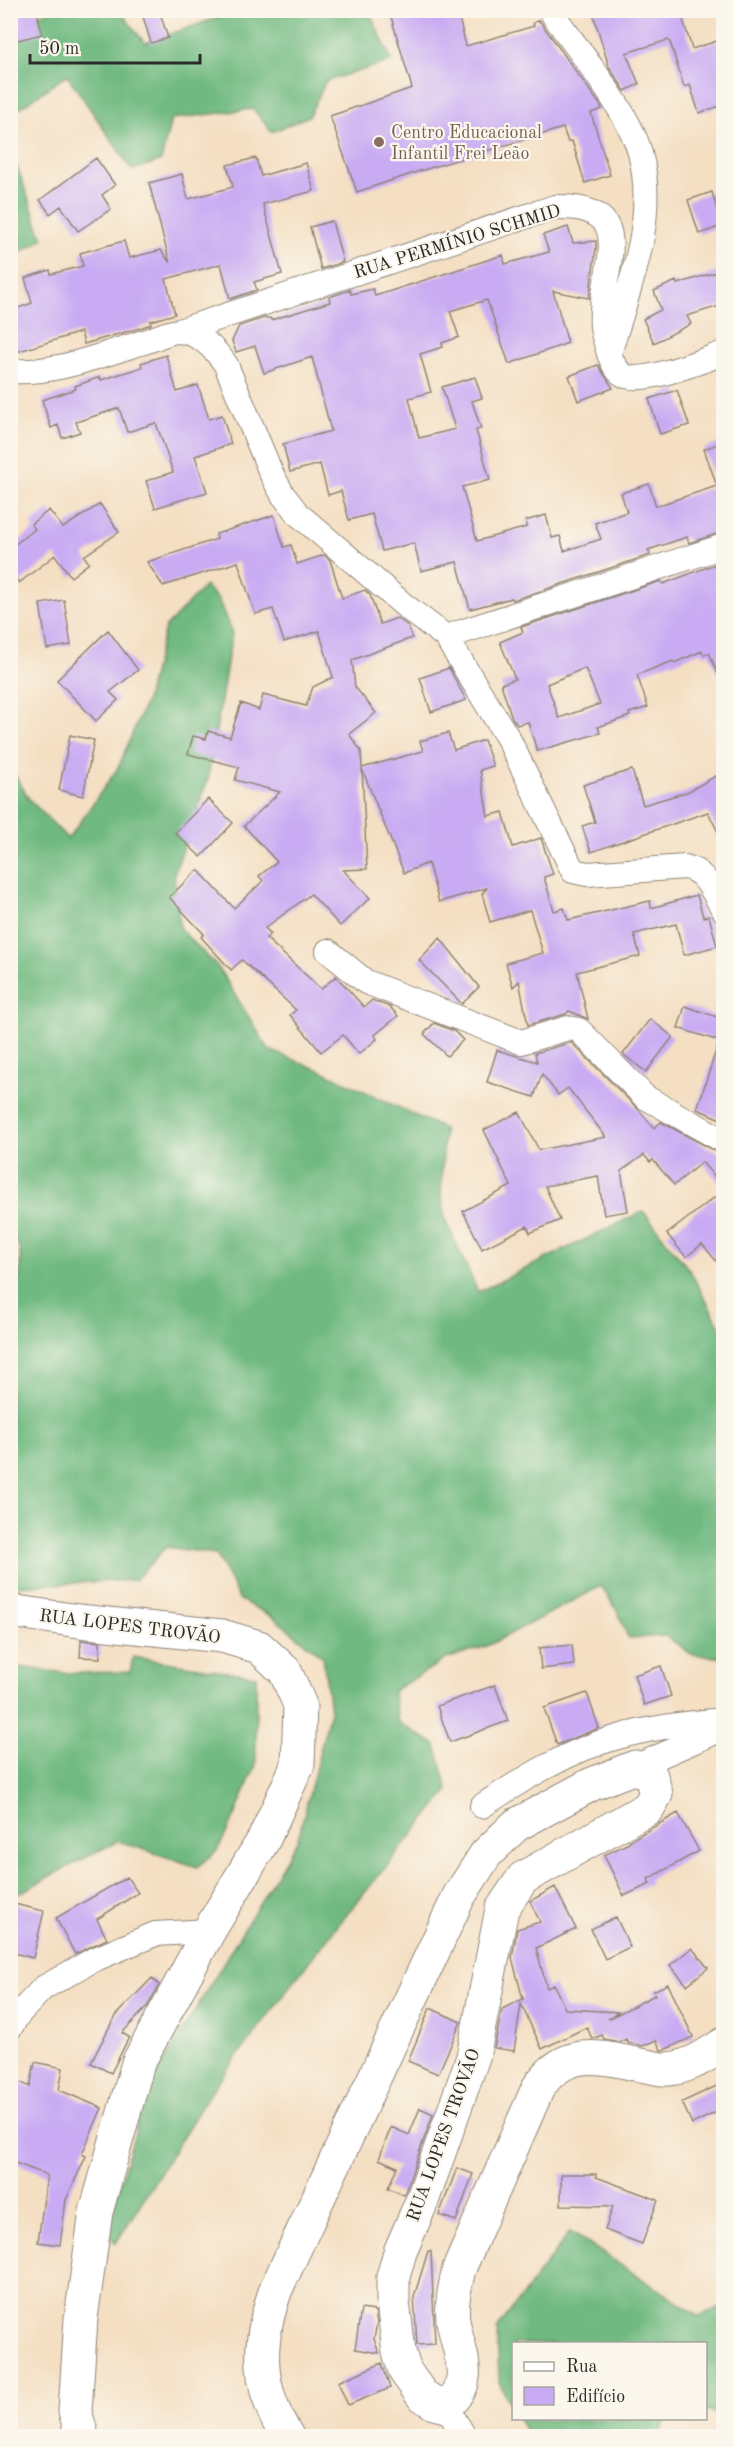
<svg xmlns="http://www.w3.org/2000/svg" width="734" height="2447" font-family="'Old Standard TT',serif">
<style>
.forest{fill:#70b980;stroke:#4e7256;stroke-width:1.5}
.building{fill:#c9abf3;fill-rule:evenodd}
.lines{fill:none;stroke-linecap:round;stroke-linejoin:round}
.minor-casing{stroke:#908577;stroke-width:26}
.secondary-casing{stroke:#908577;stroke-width:35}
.minor{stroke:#fff;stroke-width:24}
.secondary{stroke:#fff;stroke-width:33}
.education-dot{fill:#8d6e63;stroke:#fbf7ec;stroke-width:2}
.labels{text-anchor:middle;stroke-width:4.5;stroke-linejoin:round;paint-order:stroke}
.education-label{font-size:18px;fill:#785e54;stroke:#fbf7ec;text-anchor:start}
.street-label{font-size:18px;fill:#2b2b2b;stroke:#fbf7ec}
</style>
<rect width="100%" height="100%" fill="#fbf7ec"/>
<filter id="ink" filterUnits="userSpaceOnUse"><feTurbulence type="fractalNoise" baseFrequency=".0167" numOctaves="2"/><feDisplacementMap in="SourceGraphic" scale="12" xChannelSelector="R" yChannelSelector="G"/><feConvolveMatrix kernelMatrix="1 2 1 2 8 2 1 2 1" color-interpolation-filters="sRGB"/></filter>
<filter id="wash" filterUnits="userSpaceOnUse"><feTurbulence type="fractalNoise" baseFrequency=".008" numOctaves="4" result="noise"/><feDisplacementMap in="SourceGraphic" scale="24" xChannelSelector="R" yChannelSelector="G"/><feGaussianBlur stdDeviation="1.35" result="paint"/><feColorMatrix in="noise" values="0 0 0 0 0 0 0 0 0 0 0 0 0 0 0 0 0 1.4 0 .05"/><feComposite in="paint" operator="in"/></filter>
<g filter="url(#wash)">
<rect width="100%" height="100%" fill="#f4dfc3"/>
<path class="forest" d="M51 11H120L145 43 236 11H369L392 61 326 81 309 116 272 132 253 109 171 119 161 161 132 170 67 75 11 114 10 23Z
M11 150 43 239 11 258H10Z
M205 586 218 599 232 633 208 779 174 874 180 929 218 967 269 1050 322 1071 444 1129 441 1191 445 1219 478 1292 643 1211 690 1271 723 1332V1658L691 1654 666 1636 628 1638 618 1612 601 1586 487 1646 446 1659 393 1691 398 1722 436 1745 448 1791 317 1951 211 2091 116 2243 106 2232 147 2090 298 1839 330 1711 323 1657 273 1617 240 1600 216 1554 166 1547 135 1580 11 1586 10 1279 20 1278V1251L10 1224 11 768 29 799 68 839 118 768 146 701 165 628Z
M133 1657 256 1676V1764L234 1818 217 1851 197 1867 118 1841 54 1874 11 1898V1666L66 1673 130 1672Z
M570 2232 699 2316 723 2306V2417L706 2411V2344H514L513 2410 499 2382 497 2329Z
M518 2419H666L659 2436H528Z"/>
<g id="blocks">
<path class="building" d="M32 10H37L42 34 10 42V15Z
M141 10H159L168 38 151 43Z
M389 10H457L466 46 534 26 533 23 539 20 601 106 602 109 591 113 610 175 585 183 572 141 568 142 563 128 420 171 357 192 330 116 412 88Z
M592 10H680L692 49 723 39V105L699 113 690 85 684 87 670 42 668 40 626 53 639 84 625 91 609 67Z
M96 158 115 185 102 195 111 209 78 231 61 206 50 214 40 200Z
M256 158 261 176 306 163 314 191 263 204 282 274 254 282 257 290 230 299 221 264 166 279 175 314 150 321 151 324 140 328 84 344 81 332 10 354V311L32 303 25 278 50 270 51 274 83 266 80 253 124 241 129 258 161 250 170 263 149 183 182 174 188 199 233 187 227 165Z
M712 192 722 226 699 234 688 200Z
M332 221 343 262 321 269 310 227Z
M568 227 573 243 596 241V248L589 298 553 291 568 343 509 364 487 300 450 311 459 337 442 343 443 347 420 354 431 392 409 398 419 438 455 429 442 387 475 377 482 398 472 401 481 429 476 430 490 480 462 487 477 541 527 527 525 521 546 515 552 538 560 536 564 551 601 539 595 523 627 512 621 493 649 484 656 506 717 486 704 449 723 442V532L689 543 687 537 648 550 650 555 513 600 512 598 470 609 457 562 421 571 414 543 382 551 372 514 349 520 341 491 328 495 320 464 290 472 283 444 331 431 312 357 264 373 255 346 236 352 232 341 239 326 264 318H270L271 320 330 302 329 297 350 290 351 294 373 289 375 296 503 255 505 264 549 252 543 235Z
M723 270V305L687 316 691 324 654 343 643 319 661 310 654 291 676 281 677 284Z
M166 355 177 392 198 385 209 419 222 415 231 444 195 456 207 492 155 508 146 481 173 472 156 423 127 432 119 408 76 422 80 432 62 438 58 425 51 428 42 400 76 389 75 386 100 377 101 380 142 367 141 363Z
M598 365 613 388 578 401 569 376Z
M677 390 689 425 660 434 649 399Z
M100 504 119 532 84 556 89 563 71 577 55 555 19 583 10 571V548L35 529 31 524 49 510 63 528Z
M274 515 284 547 291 545 297 564 324 555 330 560 342 598 365 590 370 595 380 624 397 618 408 626 412 638 352 660 355 687 376 713 349 734 361 751 362 768 423 751 420 741 448 733 454 750 484 740 493 766 480 770 488 816 503 812 513 847 541 838 553 874 544 877 554 911 564 908 568 920 650 901 651 908 697 895 703 917 709 916 717 946 684 955 676 924 634 934 640 956 577 972 588 1019 569 1011 566 1014 528 1025 519 981 513 987 506 963 543 953 530 910 490 922 482 894 487 888 439 902 428 863 404 873 362 769 367 869 343 870 370 898 340 926 311 894 265 928 271 934 266 938 321 989 336 976 364 1007 372 1000 390 1007 398 1016 375 1035 377 1039 359 1054 343 1035 321 1052 290 1015 296 1010 242 960 231 970 201 937 204 934 169 897 198 870 234 908 263 881 259 876 277 862 244 826 280 792 235 780 239 767 188 754 193 736 206 739 208 731 230 737 241 703 259 710 263 695 306 706 313 687 333 677 319 631 284 642 273 609 255 614 238 562 163 586 147 562 217 539 216 534Z
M723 561V686L709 653 704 655 702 651 674 663 673 661 637 675 648 707 629 713 630 716 598 727 600 733 537 751 528 722 517 725 512 718 501 684 515 679 500 642 523 632 521 627 661 581 663 584ZM585 668 600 704 559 718 547 684Z
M64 600 71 645 47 649 40 604Z
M108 630 138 670 110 692 118 700 96 721 57 680Z
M449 668 466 700 431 712 420 678Z
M70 735 94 740 83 796 59 790Z
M632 770 643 805 687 792 723 772V842L708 812 591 852 582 826 595 822 583 785Z
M208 799 233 823 201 857 175 833Z
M440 938 479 987 462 1004 419 960Z
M685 1006 723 1019V1120L697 1109 719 1041 678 1028Z
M650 1019 673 1037 646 1072 623 1054Z
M434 1023 454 1031 463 1040 447 1056 424 1034Z
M569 1043H572L639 1110 654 1128 661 1122 723 1155V1187L702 1162 674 1185 653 1160 650 1162 644 1155 621 1171 628 1211 604 1215 598 1176 545 1186 560 1220 530 1233 527 1226 482 1249 463 1211 511 1186 484 1130 519 1112 539 1150 606 1137 568 1088 558 1095 542 1074 534 1097 487 1082 497 1050 537 1062 535 1053Z
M715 1197 723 1207V1269L702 1244 686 1257 667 1234Z
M81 1640 100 1642V1658L80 1657Z
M572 1645 574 1665 541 1669 539 1648Z
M661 1666 671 1696 644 1705 634 1675Z
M495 1685 508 1721 450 1742 437 1706Z
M587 1693 599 1728 557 1745 544 1708Z
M678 1813 699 1851 648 1879 650 1884 624 1896 604 1855 629 1843V1841Z
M127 1877 138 1893 97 1919 107 1939 75 1954 56 1918Z
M555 1887 576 1929 536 1948 547 1988 554 1985 565 2009 618 2012 608 2019 655 1995 653 1991 668 1984 693 2037 664 2050H661L656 2040 643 2046 628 2043 626 2039 620 2042 604 2039 602 2035 592 2039 587 2027 542 2049 521 2004 514 2051 494 2048 502 2009 523 1999 512 1958 517 1929 540 1922 530 1901Z
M10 1903 44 1911 33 1958 10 1952Z
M616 1917 630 1947 605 1959 591 1929Z
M692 1948 708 1968 687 1985 670 1965Z
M152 1978 159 1985 147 2007 122 2033 129 2037 111 2073 91 2063 115 2016Z
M430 2008 461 2022 438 2074 408 2061Z
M35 2062 63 2068 59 2090 102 2108 82 2154 86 2156 66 2200 60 2245 38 2242 47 2175 10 2161V2077L30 2087Z
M723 2083V2109L692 2124 682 2102Z
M420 2108 433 2114 404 2195 388 2188 397 2167 379 2159 391 2127 409 2135Z
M457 2168 473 2174 456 2221 439 2215Z
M561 2174H596V2177L658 2200 642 2244 605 2230 613 2206 561 2205Z
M428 2251H431L435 2344 417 2345 414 2297Z
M361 2309 375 2311 377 2323 374 2339 379 2353 355 2349Z
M382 2363 390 2388 348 2405 338 2382Z"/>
</g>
</g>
<g filter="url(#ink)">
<use href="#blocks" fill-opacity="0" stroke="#908577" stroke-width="1.5"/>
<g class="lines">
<g class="minor-casing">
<path id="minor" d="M550 10C576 48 629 111 640 153 658 220 628 290 609 354 612 361 615 369 622 374 639 387 703 360 724 353
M179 331 555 207C646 204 597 274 602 327 603 336 607 345 609 354
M10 371C57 374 100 355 144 342 154 339 169 331 179 331 199 332 216 350 226 365L271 473 283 495 298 514 405 606 446 637 509 740 573 871 587 874 685 867C706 871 713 893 724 910
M446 637 724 546
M328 951 366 982 521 1042 568 1028 579 1030 645 1097 724 1141
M635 1767 724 1728
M482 1806C524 1778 570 1750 618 1737 653 1727 688 1723 724 1720
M10 2028 18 2015 43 1988 93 1960 155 1934 209 1931
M446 2406 464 2436"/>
</g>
<g class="secondary-casing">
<path id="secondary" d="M10 1611 79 1621 222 1636 259 1647 285 1671 300 1705 298 1764 264 1839 209 1931 138 2063 96 2212 81 2318 75 2411 82 2436
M287 2436C256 2387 257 2342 276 2289L459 1896 486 1854 516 1825 592 1784 635 1767 651 1776 656 1794 648 1808 523 1878 502 1909 473 2057 422 2201 400 2252 393 2277V2302L399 2352 405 2371 422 2395 434 2403 446 2406C477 2380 458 2353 453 2320 451 2303 455 2286 459 2269L538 2088C567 2044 603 2058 646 2066 653 2067 662 2070 669 2069 690 2067 707 2055 724 2044"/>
</g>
<use href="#minor" class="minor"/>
<use href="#secondary" class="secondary"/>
</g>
</g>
<circle class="education-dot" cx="379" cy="142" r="6"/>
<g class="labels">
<g class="education-label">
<text x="391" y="138">Centro Educacional<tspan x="391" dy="21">Infantil Frei Leão</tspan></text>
</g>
<g class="street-label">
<text transform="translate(457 241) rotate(-17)" y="6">RUA PERMÍNIO SCHMID</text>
<text transform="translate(130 1626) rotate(7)" y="6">RUA LOPES TROVÃO</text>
<text transform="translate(443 2135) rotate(-70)" y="6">RUA LOPES TROVÃO</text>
</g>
</g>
<rect width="734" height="2447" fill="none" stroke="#fbf7ec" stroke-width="36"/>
<rect x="512" y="2342" width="195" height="78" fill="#fbf7ec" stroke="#a8a59f" stroke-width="1.5"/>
<rect x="524" y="2362" width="30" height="9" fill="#ffffff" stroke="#a8a59f" stroke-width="1.5"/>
<text x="566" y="2372" font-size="18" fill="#2b2b2b">Rua</text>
<rect x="524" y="2387" width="30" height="18" fill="#c9abf3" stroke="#a8a59f" stroke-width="1.5"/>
<text x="566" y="2402" font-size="18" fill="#2b2b2b">Edifício</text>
<path d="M30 54v9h170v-9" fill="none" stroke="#2b2b2b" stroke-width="3"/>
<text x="39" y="54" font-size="18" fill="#2b2b2b" stroke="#fbf7ec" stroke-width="4.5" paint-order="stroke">50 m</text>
</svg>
